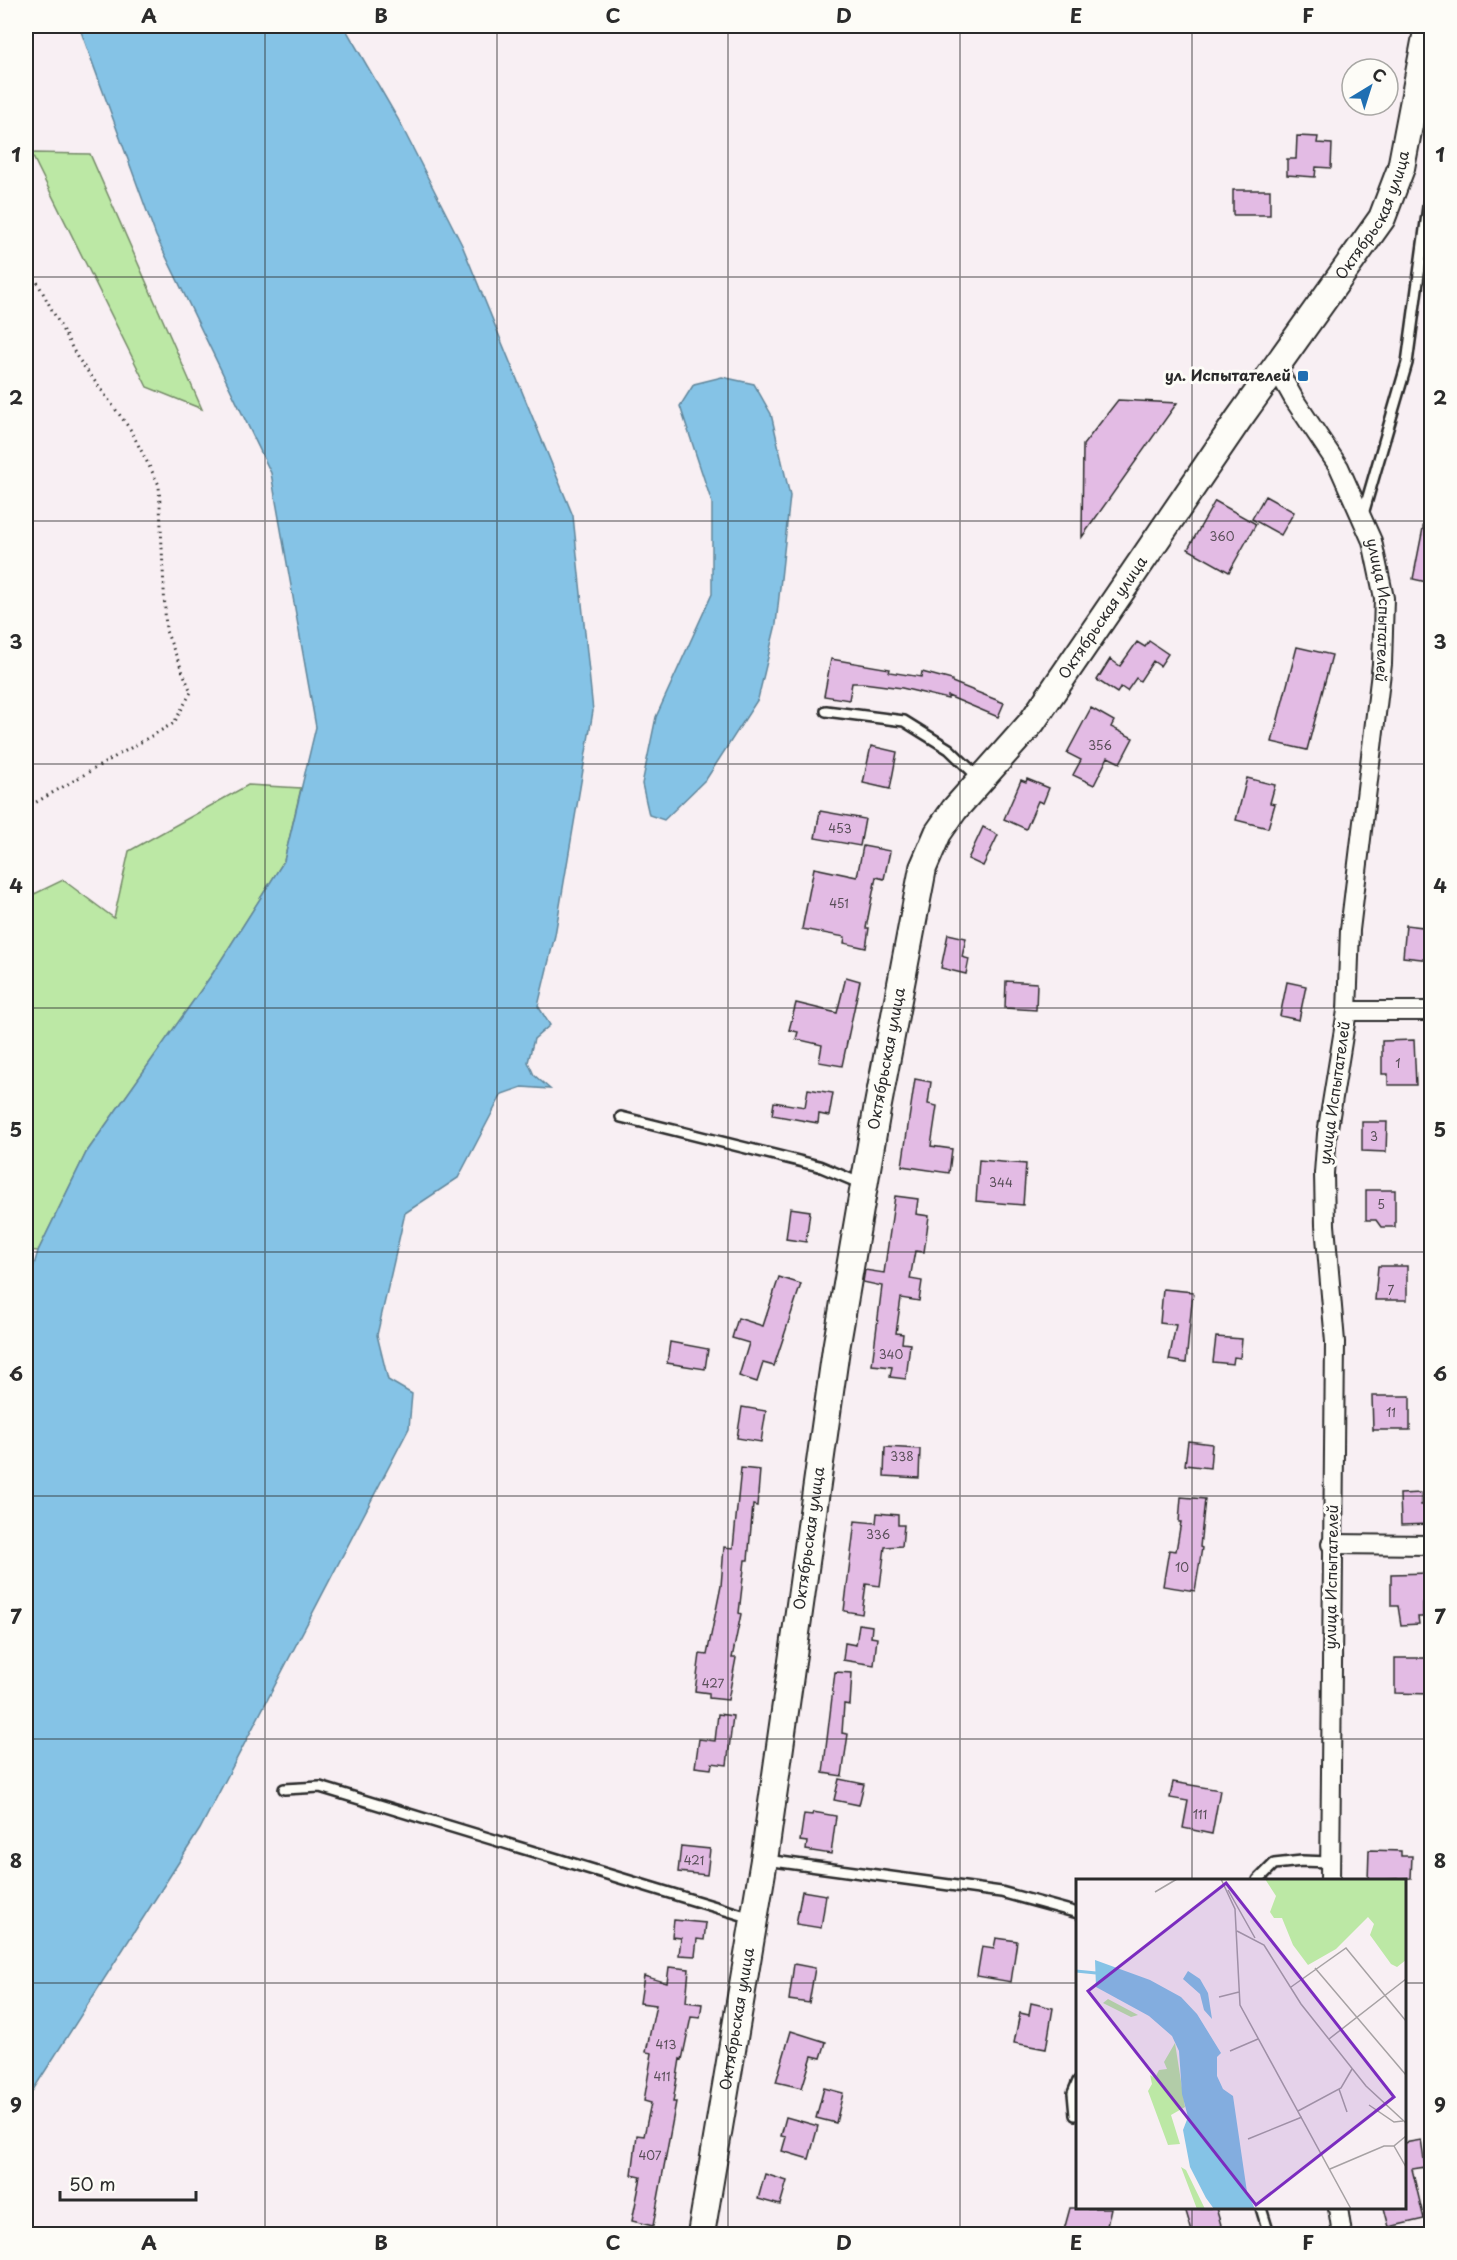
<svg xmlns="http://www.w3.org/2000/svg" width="1457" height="2260" font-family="'Playpen Sans',sans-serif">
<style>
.green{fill:#bce8a5;stroke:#748a68;stroke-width:1.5}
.water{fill:#85c3e6;stroke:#61869b;stroke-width:1.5}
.building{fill:#e3bbe4;stroke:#2b2b2b;stroke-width:1.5}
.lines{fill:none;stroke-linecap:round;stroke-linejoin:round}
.lane-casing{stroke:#2b2b2b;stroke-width:14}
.street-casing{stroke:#2b2b2b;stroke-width:22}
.secondary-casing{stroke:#2b2b2b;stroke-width:30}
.path{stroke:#2b2b2b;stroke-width:3;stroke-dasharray:1.5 4.5;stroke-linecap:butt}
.lane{stroke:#fdfcf7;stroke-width:9}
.street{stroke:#fdfcf7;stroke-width:18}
.secondary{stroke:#fdfcf7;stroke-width:26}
.grid{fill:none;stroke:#2b2b2b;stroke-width:1.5;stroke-opacity:0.55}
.poi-dot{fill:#1f6fb2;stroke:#fdfcf7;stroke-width:2}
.labels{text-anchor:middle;stroke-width:6;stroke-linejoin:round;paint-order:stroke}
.number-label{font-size:12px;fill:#594f59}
.street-label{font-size:15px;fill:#2b2b2b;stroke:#fdfcf7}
.poi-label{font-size:15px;font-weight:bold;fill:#2b2b2b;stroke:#fdfcf7;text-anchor:end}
.inset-river{fill:none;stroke:#85c3e6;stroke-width:3}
.inset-road{fill:none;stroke:#a6a1a3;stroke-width:1.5}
.view{fill:#7b2cbf;fill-opacity:0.15;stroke:#7b2cbf;stroke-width:3}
.inset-edge{fill:none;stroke:#2b2b2b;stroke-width:3}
.neatline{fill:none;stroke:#2b2b2b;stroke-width:2}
.grid-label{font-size:20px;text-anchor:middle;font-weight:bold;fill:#2b2b2b}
</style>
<rect width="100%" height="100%" fill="#f8eff3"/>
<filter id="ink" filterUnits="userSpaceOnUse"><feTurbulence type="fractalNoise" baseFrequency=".0167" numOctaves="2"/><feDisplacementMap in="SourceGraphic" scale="12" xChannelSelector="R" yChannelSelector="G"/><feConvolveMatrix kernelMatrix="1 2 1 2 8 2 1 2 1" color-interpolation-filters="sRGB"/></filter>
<g filter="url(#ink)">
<path class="green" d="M31 153 90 154 202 409 147 387Z
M248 785 301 788 284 861 213 973 86 1153 38 1251 26 1250V898L63 880 114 918 129 851Z"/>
<path class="water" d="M79 26H344L398 119 462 245 573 516 593 711 555 935 538 1006 550 1025 534 1039 528 1062 534 1075 550 1089 522 1087 502 1094 458 1178 405 1213 377 1335 388 1380 412 1394 409 1428 200 1829 26 2101V1293L38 1251 86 1153 213 973 284 861 316 727 271 473 156 236Z
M722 377 754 384 771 414 790 496 776 624 758 699 707 778 664 820 649 815 642 784 656 717 712 594V503L680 406 694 384Z"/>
<path class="building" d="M1297 136 1318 137 1317 143 1332 144 1331 168 1316 167 1315 177 1287 175V159H1296Z
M1233 190H1270V215H1233Z
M1118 400 1177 403 1082 537 1083 445Z
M1265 496 1294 512 1281 535 1252 519Z
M1215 501 1256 524 1229 572 1188 549Z
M1424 523 1431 524V583L1413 579Z
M1149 641 1168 654 1160 666 1153 661 1140 681 1136 678 1127 691 1121 687 1117 693 1097 680 1110 659 1120 666 1137 642 1145 647Z
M1297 647 1332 655 1307 750 1272 742Z
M831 659 890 669 889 672 921 677 922 672 952 680V682L1004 703 998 717 948 696V699L902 688 863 683H852L849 700 824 696Z
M1091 708 1114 721 1111 727 1133 738 1120 763 1108 757 1094 785 1073 775 1081 760 1067 753Z
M871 746 897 752 890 789 863 783Z
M1247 778 1275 785 1270 803 1275 804 1268 828 1236 820Z
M1027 779 1049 788 1043 803 1038 801 1026 829 1004 819 1021 780 1026 782Z
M820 811 865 819 860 846 815 838Z
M983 827 998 835 983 866 968 859Z
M863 846 890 851 884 879 876 877 866 928H869L866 948 844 943 845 937 802 929 814 868 857 877Z
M1406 925 1431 928V960L1403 957Z
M948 934 966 938 962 957 969 959 966 974 941 968Z
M846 977 860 981 842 1066 819 1062 822 1045 796 1039 798 1032 789 1030 796 1003 837 1013Z
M1006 981 1037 983 1036 1010 1005 1008Z
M1287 982 1306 986 1299 1020 1280 1016Z
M1414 1040 1416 1085H1388V1074H1382V1041Z
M915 1079 931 1082 928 1104 937 1106 931 1146 952 1149 949 1173 902 1166Z
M808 1089 833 1093 829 1116 819 1114 818 1123 772 1115 774 1102 805 1107Z
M1362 1122H1387L1386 1152 1362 1151Z
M979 1160 1026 1164 1023 1205 976 1201Z
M1366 1190H1395V1227H1381L1376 1220H1366Z
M895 1196 918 1199 916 1214 929 1216 924 1252 915 1251 910 1279 922 1281 919 1301 901 1298 896 1333 903 1334 902 1343 910 1344 906 1379 890 1377 892 1367 872 1365 882 1286 863 1282 865 1270 884 1273Z
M790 1208 810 1211 806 1242 786 1239Z
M1378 1266H1407V1300H1375Z
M779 1277 801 1284 774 1366 763 1363 757 1382 739 1376 749 1343 732 1338 738 1318 763 1326Z
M1163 1289 1193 1292 1186 1363 1169 1360 1176 1325 1160 1323Z
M1216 1337 1242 1339 1240 1358 1234 1357 1233 1364 1213 1362Z
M670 1342 708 1349 705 1369 667 1363Z
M1372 1396H1410V1430H1373Z
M742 1407 766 1411 761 1442 737 1438Z
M1188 1441 1212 1444 1210 1468 1185 1465Z
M885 1447 920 1449 919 1478 884 1476Z
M741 1468 760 1470 757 1506 753 1505 748 1560H745L739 1613 741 1614 732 1658H736L728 1700 709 1698V1693L695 1691 700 1654 707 1655 721 1586 724 1547 733 1548Z
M1421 1493V1505H1431V1524L1401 1525 1400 1494Z
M1181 1497 1205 1499 1200 1547 1202 1548 1195 1591 1163 1586 1169 1550 1176 1551 1181 1522H1179Z
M877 1513 898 1515V1525H904L902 1546 885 1547 880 1586 866 1584 862 1614 844 1611 855 1521 876 1523Z
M1431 1573V1602L1423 1603V1617H1418L1419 1624 1401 1625 1398 1606H1391V1574Z
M859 1624 872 1626 871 1637 877 1638 874 1665 843 1660 845 1643 856 1645Z
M1395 1658H1431V1694L1395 1693Z
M835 1672 852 1673 850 1705 844 1704 842 1733 848 1734 842 1776 823 1773Z
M718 1714 733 1716 727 1765 712 1763 711 1769 695 1767 699 1739 715 1741Z
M839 1779 864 1784 859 1805 834 1800Z
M1173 1782 1220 1790 1212 1834 1183 1828 1188 1801 1170 1798Z
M813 1812 836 1816 831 1854 806 1850 807 1842 800 1841 804 1814 812 1815Z
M681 1846 710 1849 707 1875 678 1872Z
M1369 1850 1401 1851V1856H1412L1411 1878 1368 1881Z
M802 1891 826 1895 821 1928 796 1924Z
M674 1920 706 1923 704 1940 697 1939 695 1956 679 1955 681 1938 672 1937Z
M996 1938 1017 1941 1011 1982 977 1976 982 1946 994 1948Z
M794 1964 815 1968 809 2003 789 2000Z
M669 1967 689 1969 686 2002 702 2004 700 2018 691 2017 682 2060 680 2059 673 2102H676L653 2226 632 2221 641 2177 632 2175 637 2135 644 2136 651 2103 644 2101 652 2053 646 2052 656 2005 640 2003 644 1976 667 1983Z
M1031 2003 1053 2008 1046 2049 1014 2043 1020 2013 1029 2015Z
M791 2031 826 2042 821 2058 812 2056 802 2088 776 2082Z
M824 2088 843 2093 836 2123 816 2118Z
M786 2117 818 2126 809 2159 782 2151 786 2137 781 2136Z
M1421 2140 1425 2167 1412 2169 1424 2219 1389 2227 1384 2208H1404V2143Z
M765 2174 787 2181 780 2205 758 2199Z
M1070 2208H1111L1105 2235H1082L1064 2230Z
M1185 2208H1216L1224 2235H1193Z"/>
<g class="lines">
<g class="lane-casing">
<path id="lane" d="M1363 514 1407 363 1432 177
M826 711 904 721 949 749 979 778
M621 1117 819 1166 862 1184
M284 1789 320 1787 752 1918
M766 1860 1001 1892 1078 1913
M1258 1880 1274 1864 1302 1861 1330 1862
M1075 2115 1073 2093 1078 2081
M1261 2208 1269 2234"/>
</g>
<g class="street-casing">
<g id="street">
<path id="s1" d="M1277 369 1295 401 1339 467 1372 541 1384 598 1382 664 1350 930 1347 1011 1327 1134 1324 1173 1325 1225 1335 1342 1330 1880"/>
<path d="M1347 1011H1432"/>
<path d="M1331 1544 1432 1545"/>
<path d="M1338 2208 1342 2234"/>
</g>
</g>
<g class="secondary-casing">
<g id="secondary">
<path id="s2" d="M701 2234 764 1860 836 1349 877 1110 923 868 938 833 954 810 1032 722 1238 420 1382 218 1401 168 1428 26"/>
</g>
</g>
<path class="path" d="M26 261 77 357 130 429 159 485 166 631 191 692 174 723 26 808"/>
<use href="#lane" class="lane"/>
<use href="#street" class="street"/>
<use href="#secondary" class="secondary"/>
</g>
</g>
<path class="grid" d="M265 26V2234M497 26V2234M728 26V2234M960 26V2234M1192 26V1880M26 277H1432M26 521H1432M26 764H1432M26 1008H1432M26 1252H1432M26 1496H1432M26 1739H1432M26 1983H1078M1404 1983H1432M1192 2208V2234"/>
<rect class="poi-dot" x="1297" y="370" width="12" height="12" rx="3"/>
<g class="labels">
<g class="number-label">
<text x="1222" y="541">360</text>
<text x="1100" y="750">356</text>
<text x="840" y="833">453</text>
<text x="839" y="908">451</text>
<text x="1398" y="1068">1</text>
<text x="1374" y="1141">3</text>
<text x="1001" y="1187">344</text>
<text x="1381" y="1209">5</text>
<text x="1391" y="1295">7</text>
<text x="891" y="1359">340</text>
<text x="1391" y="1417">11</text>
<text x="902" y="1461">338</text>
<text x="878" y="1539">336</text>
<text x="1182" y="1572">10</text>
<text x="713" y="1688">427</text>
<text x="1200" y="1819">111</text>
<text x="694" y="1865">421</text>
<text x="666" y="2049">413</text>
<text x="662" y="2081">411</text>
<text x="650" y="2160">407</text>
</g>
<g class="street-label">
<text dy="5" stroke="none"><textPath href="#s2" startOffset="2180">Октябрьская улица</textPath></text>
<text dy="5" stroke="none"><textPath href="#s1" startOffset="267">улица Испытателей</textPath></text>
<text dy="5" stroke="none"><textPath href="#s2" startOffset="1694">Октябрьская улица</textPath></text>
<text dy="5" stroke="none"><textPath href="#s2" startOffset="1190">Октябрьская улица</textPath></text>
<text transform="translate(1335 1093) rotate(-82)" y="5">улица Испытателей</text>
<text dy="5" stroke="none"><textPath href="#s2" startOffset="704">Октябрьская улица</textPath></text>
<text transform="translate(1332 1577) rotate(-89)" y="5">улица Испытателей</text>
<text dy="5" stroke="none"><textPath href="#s2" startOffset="218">Октябрьская улица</textPath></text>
</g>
<g class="poi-label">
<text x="1291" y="381">ул. Испытателей</text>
</g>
</g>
<g transform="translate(1076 1879)">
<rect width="330" height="330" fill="#f8eff3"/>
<path d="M189 0H330V81L321 88 315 85 294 56 298 45 292 38 260 70 232 86 217 66 206 39H198L194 33 200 17ZM32 120 62 136 55 138 27 124ZM99 164 109 228 95 236 104 265 92 266 72 212 76 205 74 196 79 199 83 191 91 190 88 183ZM105 288 110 291 129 330H121Z" fill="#bce8a5"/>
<path d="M19 81 74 101 105 118 121 135 145 174 141 178V197L147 210 157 217 171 313 179 330H138L130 319 114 288 107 251 112 238 106 215 103 172 96 157 73 137 20 108ZM112 92 124 100 132 114 136 140 128 131 124 115 107 100Z" fill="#85c3e6"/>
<path class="inset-river" d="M0 92 20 94"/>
<path class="inset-road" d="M145 0 159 30 164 126 275 330M152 11 179 59M79 13 101 0M161 52 188 66 225 125 290 207 330 244M239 89 330 196M215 108 270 69 330 142M143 118 163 113M253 160 330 100M154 172 182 160M263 210 271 233M293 226 318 243 327 242M222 232 265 209 276 190M330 257 318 267 330 288M172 260 226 238M254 290 308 267H318"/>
<path class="view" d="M150 4 318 218 180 326 12 112Z"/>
<rect width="330" height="330" class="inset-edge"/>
</g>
<rect width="1457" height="2260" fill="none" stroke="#fdfcf7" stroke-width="66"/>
<g transform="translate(1370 87) rotate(38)"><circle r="28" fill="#fdfcf7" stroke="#a9a8a5" stroke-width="1.5"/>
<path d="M0-4.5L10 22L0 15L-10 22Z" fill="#1f6fb2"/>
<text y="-9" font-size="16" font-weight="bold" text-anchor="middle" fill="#2b2b2b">С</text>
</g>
<path d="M60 2191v9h136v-9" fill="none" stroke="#2b2b2b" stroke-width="3"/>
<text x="69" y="2191" font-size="18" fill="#2b2b2b" stroke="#fdfcf7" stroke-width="4.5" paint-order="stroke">50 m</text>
<rect x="33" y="33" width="1391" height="2194" class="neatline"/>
<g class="grid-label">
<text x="149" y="23">A</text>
<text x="381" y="23">B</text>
<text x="613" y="23">C</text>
<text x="844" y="23">D</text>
<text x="1076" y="23">E</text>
<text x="1308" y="23">F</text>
<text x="16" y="162">1</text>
<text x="1440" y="162">1</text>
<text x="16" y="405">2</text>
<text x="1440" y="405">2</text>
<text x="16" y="649">3</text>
<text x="1440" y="649">3</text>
<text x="16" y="893">4</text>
<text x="1440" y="893">4</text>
<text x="16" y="1137">5</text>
<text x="1440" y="1137">5</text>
<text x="16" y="1381">6</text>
<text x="1440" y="1381">6</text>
<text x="16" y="1624">7</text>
<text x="1440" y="1624">7</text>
<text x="16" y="1868">8</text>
<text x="1440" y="1868">8</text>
<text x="16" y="2112">9</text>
<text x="1440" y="2112">9</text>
<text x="149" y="2250">A</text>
<text x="381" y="2250">B</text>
<text x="613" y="2250">C</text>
<text x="844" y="2250">D</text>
<text x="1076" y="2250">E</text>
<text x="1308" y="2250">F</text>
</g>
</svg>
